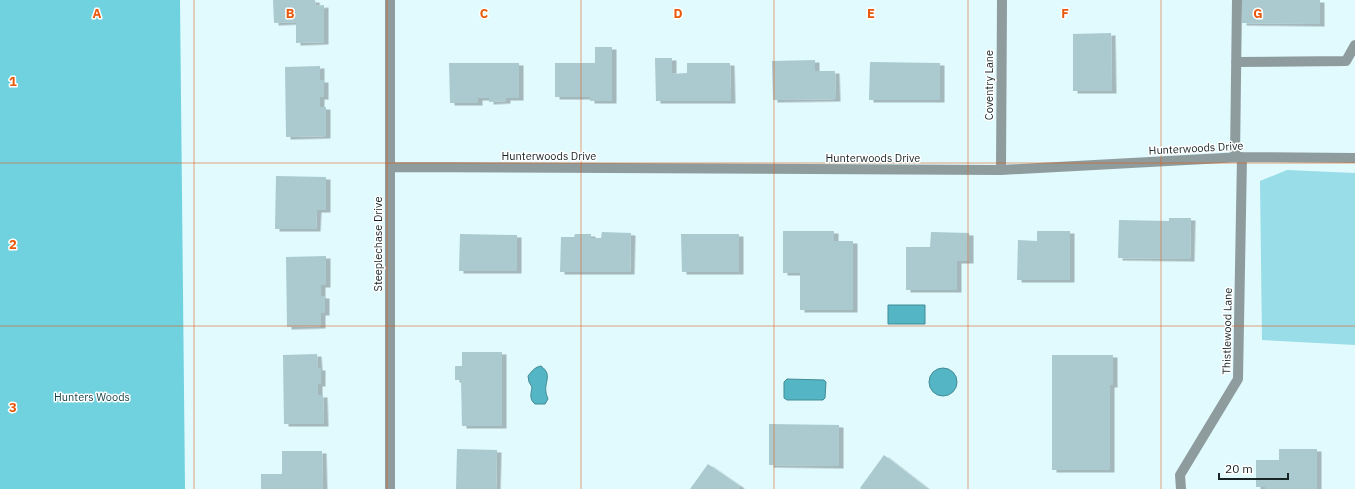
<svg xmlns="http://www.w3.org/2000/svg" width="1355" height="489" font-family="'IBM Plex Sans',sans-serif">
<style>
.green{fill:#98dde7}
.forest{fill:#70d1df}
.water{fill:#54b6c4;stroke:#428a95}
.building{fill:#aacacf;filter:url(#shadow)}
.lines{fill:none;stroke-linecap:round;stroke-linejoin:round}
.minor{stroke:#8f9c9e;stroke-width:10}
.grid{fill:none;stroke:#e8590c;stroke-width:1;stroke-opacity:0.55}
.labels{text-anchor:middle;stroke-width:3;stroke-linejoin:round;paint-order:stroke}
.street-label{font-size:11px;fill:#182426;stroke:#fff}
.park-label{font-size:11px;fill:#18454b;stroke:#fff}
.grid-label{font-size:13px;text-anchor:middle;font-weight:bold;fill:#e8590c;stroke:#fff;stroke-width:3;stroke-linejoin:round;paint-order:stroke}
</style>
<defs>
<filter id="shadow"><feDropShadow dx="4.5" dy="2.5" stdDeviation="0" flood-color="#0004"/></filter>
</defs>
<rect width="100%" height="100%" fill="#e0fafe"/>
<path class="green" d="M1287 170 1355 173V345L1262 340 1260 181Z"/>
<path class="forest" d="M0 0H180L185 489H0Z"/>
<path class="water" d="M888 305H925V324H888Z
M541 366C553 375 544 382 546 392 546 394 547 396 548 399L545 404H535C529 399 531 394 532 387L529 382 528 376C532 371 535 367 541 366Z
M929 382a14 14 0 1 1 28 0a14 14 0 1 1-28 0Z
M787 379 824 380 826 382 825 398 823 400H787L784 398V382Z"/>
<path class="building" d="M273 0H315L316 6 324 5V42L296 43V22L274 23Z
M1242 0H1320V24L1242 23Z
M1111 33 1112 91H1073V34Z
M595 47H612V101H590V97H555V63H595Z
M655 58H672V74L687 73V63H730L731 101H656Z
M815 60V71H835L836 99 773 100 772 61Z
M870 62 940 63V100H869Z
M449 63H519V98H506V101L489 102V98H478V103H450Z
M320 66V80H324V97H320V107H326V136L286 137 285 67Z
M276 176 326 177V210H317L316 229H275Z
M1169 218H1191L1190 259 1118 258 1119 220 1169 221Z
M783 231H834V241H853V310H800V273H783Z
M1037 231H1070V280H1017L1018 240 1037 241Z
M602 232 631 233 630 272H560L561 237H574L575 234H591V238H601Z
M931 232 969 233V261H957V290H906V247H930Z
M460 234 517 235V271H459Z
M681 234H739V272H682Z
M326 256V285H321V296H325V313H321V326L287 327 286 257Z
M462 352H502V426H462L461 380H455V366H462Z
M317 354 318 368H321V384H318V395H323L324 424H284L283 355Z
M1052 355H1113V385H1110V470H1052Z
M769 424 839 425V466L769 465Z
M457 449 497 450 496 489H456Z
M1279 449H1317V489H1265V487H1256V460H1279Z
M282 451H322L323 489H261V474H282Z
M884 455 928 489H861L860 488Z
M708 464 740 486 738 489H690Z"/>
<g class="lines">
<path class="minor" d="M390 0V489
M1236 62 1346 61 1355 45
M1235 157 1237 0
M390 167 1001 170 1242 157 1355 158
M1001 170 1002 0
M1181 489 1180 475 1238 379 1242 157"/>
</g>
<path class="grid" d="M194 0V489M387 0V489M581 0V489M774 0V489M968 0V489M1161 0V489M0 163H1355M0 326H1355"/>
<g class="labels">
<g class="street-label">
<text transform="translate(989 85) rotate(-90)" y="4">Coventry Lane</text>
<text transform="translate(1196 148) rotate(-3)" y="4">Hunterwoods Drive</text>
<text x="549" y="160">Hunterwoods Drive</text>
<text x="873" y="162">Hunterwoods Drive</text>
<text transform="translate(378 244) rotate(-90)" y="4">Steeplechase Drive</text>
<text transform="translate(1227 331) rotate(-89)" y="4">Thistlewood Lane</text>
</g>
<g class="park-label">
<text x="92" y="401">Hunters Woods</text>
</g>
</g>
<g class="grid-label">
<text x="97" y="18">A</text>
<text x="290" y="18">B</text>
<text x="484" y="18">C</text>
<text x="678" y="18">D</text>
<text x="871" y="18">E</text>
<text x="1065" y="18">F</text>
<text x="1258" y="18">G</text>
<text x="13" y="86">1</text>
<text x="13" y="249">2</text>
<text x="13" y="412">3</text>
</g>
<path d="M1219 473v6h69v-6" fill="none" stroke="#182426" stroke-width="2"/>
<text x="1225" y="473" font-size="12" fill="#182426" stroke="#ffffff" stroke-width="3" paint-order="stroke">20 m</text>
</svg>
